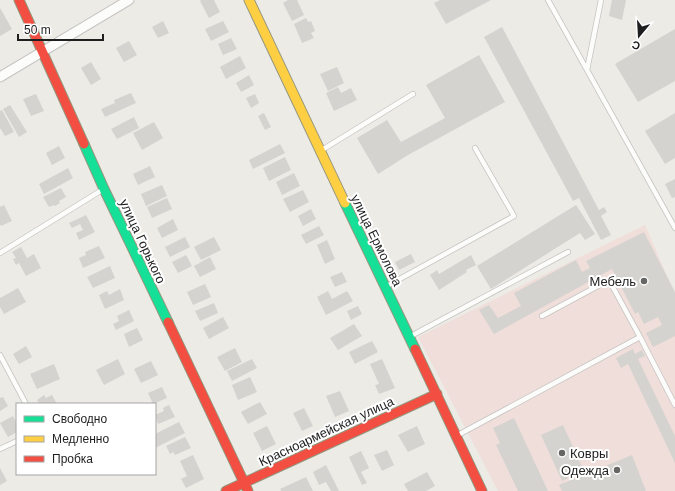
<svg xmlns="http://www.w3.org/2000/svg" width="675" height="491" font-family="Arial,sans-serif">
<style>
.commercial{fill:#f0deda}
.building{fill:#d5d3cf}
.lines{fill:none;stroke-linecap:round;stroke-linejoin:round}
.lane-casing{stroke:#c5c4c2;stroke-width:6}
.street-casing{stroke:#c5c4c2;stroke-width:11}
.fast-casing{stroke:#95977e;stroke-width:11}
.slow-casing{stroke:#95977e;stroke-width:11}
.jam-casing{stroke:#95977e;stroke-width:11}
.lane{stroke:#fcfcfb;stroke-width:4.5}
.street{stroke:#fcfcfb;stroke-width:9}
.fast{stroke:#16e098;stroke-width:9}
.slow{stroke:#ffcf43;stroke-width:9}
.jam{stroke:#f24e42;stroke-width:9}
.poi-dot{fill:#666664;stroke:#fff;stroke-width:1.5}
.labels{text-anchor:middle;stroke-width:4;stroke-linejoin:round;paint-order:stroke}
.street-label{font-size:13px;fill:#1e1e1e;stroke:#fff}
.poi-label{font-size:13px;fill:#1e1e1e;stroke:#fff;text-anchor:end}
</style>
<rect width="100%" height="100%" fill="#edebe6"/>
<path class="commercial" d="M645 225 675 294V491H498L418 337Z"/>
<path class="building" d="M201 0H214L220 12 209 18 200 1Z
M288 0H297L304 15 292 21 283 3Z
M440 0H491L446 24 434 3Z
M612 0H626L622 20 609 16Z
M0 8 12 29 0 36Z
M306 18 308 22 311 21 315 31 311 33 314 38 302 43 294 24Z
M163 21 169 33 158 38 152 27Z
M223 21 229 32 211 41 205 29Z
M502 27 599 210 604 207 607 212 601 216 611 235 601 240 579 198 573 201 484 37Z
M675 29V81L638 102 615 64Z
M231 38 237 49 223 55 218 44Z
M129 41 137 55 124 62 116 48Z
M479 55 505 102 408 155 378 174 357 138 387 120 401 142 445 118 426 85Z
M240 56 246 68 226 79 220 67Z
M91 62 101 79 91 85 81 68Z
M337 67 344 83 328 91 320 74Z
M249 75 254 85 241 92 236 83Z
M338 87 341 93 351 88 357 100 334 111 326 93Z
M131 93 136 103 105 117 101 109 115 103 114 100Z
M36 94 44 111 31 116 23 99Z
M255 94 259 103 251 108 246 98Z
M10 105 27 132 19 137 3 109Z
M2 110 14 132 5 136 0 128V111Z
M264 113 271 127 265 130 258 116Z
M675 113V158L665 164 645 131Z
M134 117 139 128 117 139 111 129Z
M154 122 163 138 142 150 133 133Z
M280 144 285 153 253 169 249 160Z
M59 146 65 158 52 165 46 153Z
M285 157 291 170 269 181 263 168Z
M150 166 155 177 138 185 133 174Z
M68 168 73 178 44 194 39 184Z
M294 173 300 186 282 195 276 182Z
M675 179V197L672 198 665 184Z
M162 185 167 196 146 206 141 194Z
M61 188 66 197 59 201 60 203 55 206 54 205 49 207 43 197Z
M303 190 309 202 290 212 283 199Z
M167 198 172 209 152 218 147 207Z
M4 205 12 221 1 226 0 224V207Z
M576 205 595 234 585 240 580 233 491 289 477 266Z
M311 209 316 219 303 226 298 216Z
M86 215 95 232 79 240 76 233 83 230 80 224 72 228 69 223Z
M173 219 178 230 162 238 157 228Z
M319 226 324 235 306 244 301 235Z
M644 232 675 292V336L653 347 646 333 662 325 658 317 644 324 638 312 635 314 612 269 494 334 479 310 489 305 498 318 521 306 514 293 576 260 582 272 590 268 586 261Z
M185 237 190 247 170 257 165 247Z
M214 237 221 250 201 260 194 247Z
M327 240 335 259 325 264 317 245Z
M99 246 105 258 83 268 79 258 86 255 85 252Z
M21 247 27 258 34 254 41 268 26 276 19 263 16 265 13 259 16 258 12 252Z
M411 254 415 262 399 270 395 262Z
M186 255 192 266 178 273 172 262Z
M471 255 476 265 466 270 467 272 439 290 430 275 437 270 439 274Z
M210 257 216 269 200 277 194 266Z
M110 266 115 278 93 288 87 277Z
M342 272 347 282 335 287 330 277Z
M205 284 211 297 193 305 187 292Z
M18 288 26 302 4 314 0 307V298Z
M120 289 124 300 105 309 99 295 107 291 109 295Z
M328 291 332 299 347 291 353 301 326 315 317 297Z
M214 303 218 313 200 321 195 311Z
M358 306 362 314 351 320 347 311Z
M129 310 134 321 116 330 113 324 119 321 117 316Z
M223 317 229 328 209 339 203 328Z
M354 324 362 336 338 350 330 338Z
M137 328 143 340 129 347 124 334Z
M372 341 378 352 355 364 349 352Z
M26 346 32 357 19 364 13 354Z
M235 348 242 362 225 371 217 357Z
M633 349 635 354 642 350 645 356 638 359 675 436V463L628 364 621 368 616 358Z
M118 359 125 374 104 385 96 370Z
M252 359 257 368 232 381 227 371Z
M382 359 395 388 379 394 375 385 379 384 370 364Z
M151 361 158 375 141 383 134 369Z
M54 364 60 379 37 389 30 374Z
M250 377 257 392 238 400 232 385Z
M162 387 167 398 153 404 148 393Z
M340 391 349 411 335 417 326 396Z
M44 395 46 398 52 395 57 404H39L37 400Z
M3 397 8 406 0 411V398Z
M260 402 267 414 248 424 241 412Z
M169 405 175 417 158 424 155 415 164 411 163 408Z
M304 408 313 426 302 431 293 413Z
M13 416 17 424V432L8 437 0 423Z
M514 418 521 433 548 491H518L496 445 500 443 493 428Z
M179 422 185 433 155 448V434Z
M563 425 584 471 562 481 541 435Z
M267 426 276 444 262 451 253 433Z
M417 426 425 444 408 452 398 435Z
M185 437 191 448 175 455 173 452 170 454 166 446Z
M387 450 394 465 382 471 374 455Z
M361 451 369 468 361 472 367 483 362 485 349 457Z
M193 455 204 479 186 488 181 479 187 476 180 461Z
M632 455 646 491H562L559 485Z
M326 465 339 491H331L326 482 319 485 313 472Z
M0 468 7 481 0 485Z
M427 472 435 486 426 491H408L404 484Z
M306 477 313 491H281L280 489Z"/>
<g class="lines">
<g class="lane-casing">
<path id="lane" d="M548 0 587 70
M601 0 587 70 675 228
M322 150 413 94
M0 253 102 190
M387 286 514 216 475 148
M542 316 609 280 640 337
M411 336 568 252
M0 355 26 404
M458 435 640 337 675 405
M0 449 17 441"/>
</g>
<g class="street-casing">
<path id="street" d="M0 77 129 0"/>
</g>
<g class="fast-casing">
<path id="fast" d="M84 144 104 189 168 322
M345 203 415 349"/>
</g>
<g class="slow-casing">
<path id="slow" d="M249 0 345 203"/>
</g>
<g class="jam-casing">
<path id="jam" d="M19 0 84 144
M168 322 248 491
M415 349 482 491
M226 491 437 394"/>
</g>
<use href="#lane" class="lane"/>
<use href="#street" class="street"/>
<use href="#fast" class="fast"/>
<use href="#slow" class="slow"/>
<use href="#jam" class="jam"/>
</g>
<g class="poi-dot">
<circle cx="644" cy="281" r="4"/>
<circle cx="562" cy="453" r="4"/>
<circle cx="617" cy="470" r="4"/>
</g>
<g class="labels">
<g class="street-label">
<text transform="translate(377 240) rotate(64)" y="5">улица Ермолова</text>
<text transform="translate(143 241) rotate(65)" y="5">улица Горького</text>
<text transform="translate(326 431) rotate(-25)" y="5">Красноармейская улица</text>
</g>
<g class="poi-label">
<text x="636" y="286">Мебель</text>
<text x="570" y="458" text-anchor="start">Ковры</text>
<text x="609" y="475">Одежда</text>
</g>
</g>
<rect x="16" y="403" width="140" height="72" fill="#ffffff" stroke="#a5a5a5"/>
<rect x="24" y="416" width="20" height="6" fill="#16e098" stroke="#a5a5a5"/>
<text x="52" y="423" font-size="12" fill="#1e1e1e">Свободно</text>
<rect x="24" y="436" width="20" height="6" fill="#ffcf43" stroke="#a5a5a5"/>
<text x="52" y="443" font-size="12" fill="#1e1e1e">Медленно</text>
<rect x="24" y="456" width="20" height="6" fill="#f24e42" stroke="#a5a5a5"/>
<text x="52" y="463" font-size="12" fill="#1e1e1e">Пробка</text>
<g transform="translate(639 36) rotate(198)" stroke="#ffffff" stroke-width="3" paint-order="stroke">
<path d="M0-3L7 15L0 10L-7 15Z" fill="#1e1e1e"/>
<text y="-6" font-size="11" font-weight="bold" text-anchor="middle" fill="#1e1e1e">С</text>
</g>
<path d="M18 34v6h85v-6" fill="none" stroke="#1e1e1e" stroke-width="2"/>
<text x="24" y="34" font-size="12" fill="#1e1e1e" stroke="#ffffff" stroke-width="3" paint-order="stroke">50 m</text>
</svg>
